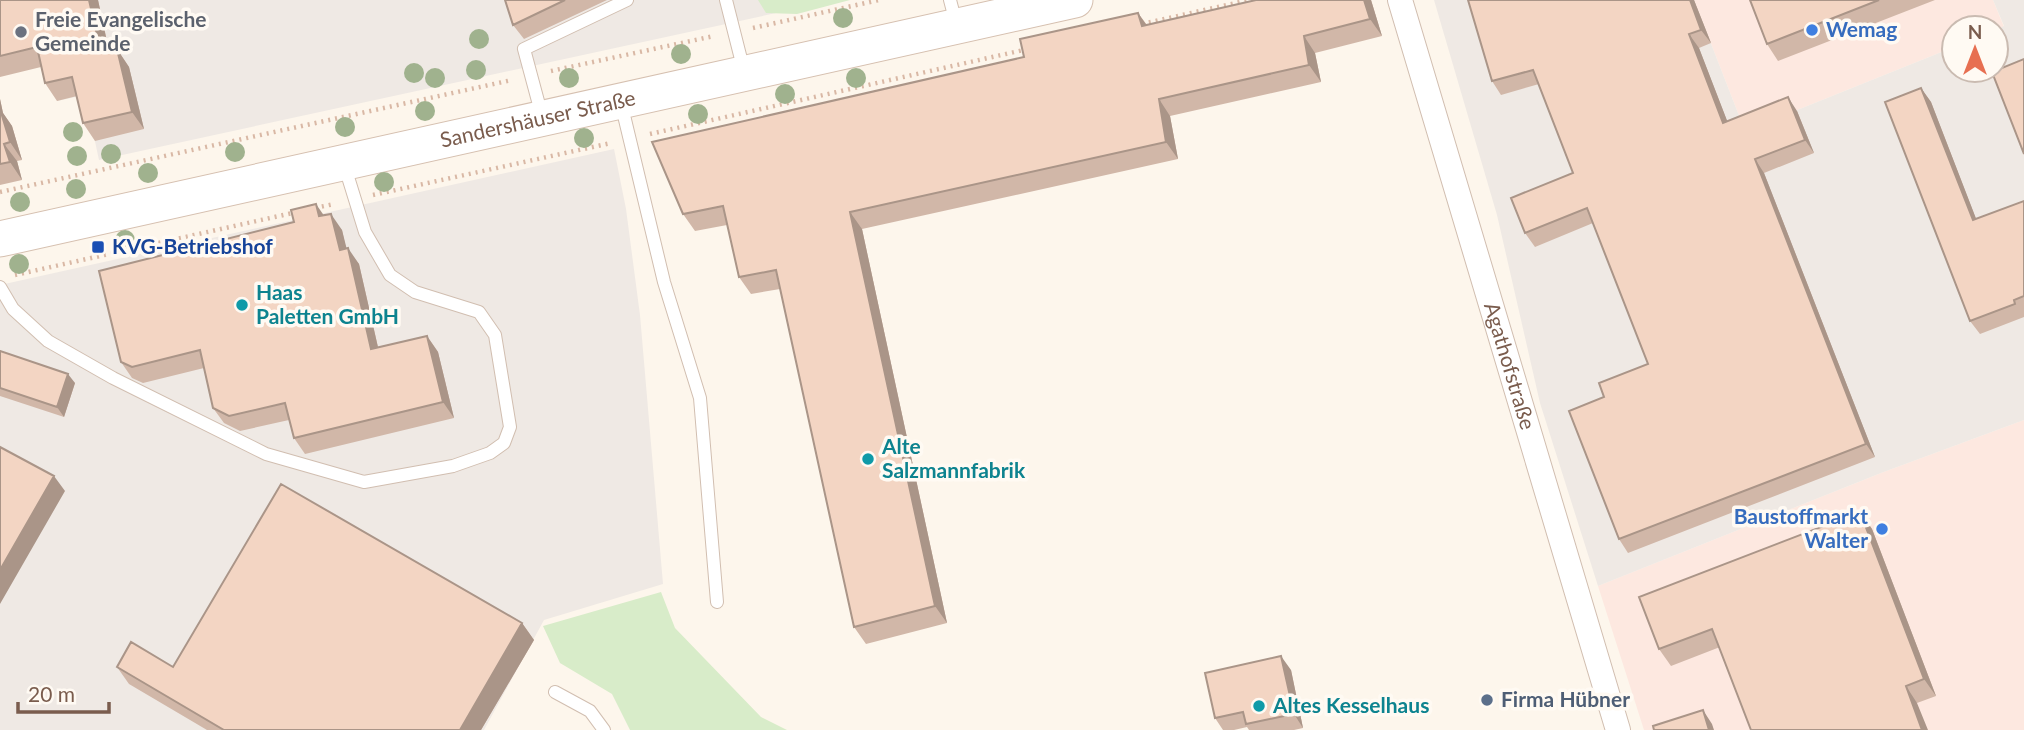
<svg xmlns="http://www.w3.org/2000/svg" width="2024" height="730" font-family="Lato,sans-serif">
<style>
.commercial{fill:#fde8e0}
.industrial{fill:#efe9e4}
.green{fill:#d8ecc9}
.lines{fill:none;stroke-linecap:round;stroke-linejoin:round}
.service-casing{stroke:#d1beb0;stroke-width:14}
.minor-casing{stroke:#d1beb0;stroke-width:26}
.secondary-casing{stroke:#d6c0b0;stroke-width:37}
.path{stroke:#d9b8a5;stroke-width:4.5;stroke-dasharray:2 5;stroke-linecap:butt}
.service{stroke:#fff;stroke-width:12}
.minor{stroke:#fff;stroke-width:24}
.secondary{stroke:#fff;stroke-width:35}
.tree{fill:#a0b28e}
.wall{fill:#d1b7a8}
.shaded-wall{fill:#aa9588}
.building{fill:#f3d5c3;stroke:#aa9588;stroke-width:2}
.shop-dot{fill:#3f7fe0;stroke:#fffaf3;stroke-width:2.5}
.worship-dot{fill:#6b7280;stroke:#fffaf3;stroke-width:2.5}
.transit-dot{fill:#1a4fb4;stroke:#fffaf3;stroke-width:2.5}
.culture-dot{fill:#0f9aa8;stroke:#fffaf3;stroke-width:2.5}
.service-dot{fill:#5c6f8a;stroke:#fffaf3;stroke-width:2.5}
.labels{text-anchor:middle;stroke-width:7;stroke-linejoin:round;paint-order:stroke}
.worship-label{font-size:21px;font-weight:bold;fill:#5b616d;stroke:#fffaf3;text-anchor:start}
.shop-label{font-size:21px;font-weight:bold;fill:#366cbe;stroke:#fffaf3;text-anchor:start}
.street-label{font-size:21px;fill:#7a5c4d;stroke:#fffaf3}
.transit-label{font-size:21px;font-weight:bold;fill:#164399;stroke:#fffaf3;text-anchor:start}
.culture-label{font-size:21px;font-weight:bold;fill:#0d838f;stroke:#fffaf3;text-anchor:start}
.service-label{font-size:21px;font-weight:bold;fill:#4e5e75;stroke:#fffaf3;text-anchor:start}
</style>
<rect width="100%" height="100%" fill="#fdf6ec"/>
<path class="commercial" d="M1694 0H1993L2004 27 1996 30 1954 28V47L1745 131Z
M2024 420V730H1644L1598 586 1881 473Z"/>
<path class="industrial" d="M34 0H836L99 160 85 95 57 101Z
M1434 0H1694L1745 131 1954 47V70H1996V30L2004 26 1993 0H2024V420L1881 473 1598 586 1540 403 1497 215Z
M614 149 626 209 640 315 663 584 544 620 484 730H0V285Z"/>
<path class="green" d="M758 0H850L797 14 766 13Z
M661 592 675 628 761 717 787 730H630L612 694 560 663 543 626Z"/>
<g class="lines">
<g class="service-casing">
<path id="service" d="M726 0 744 71
M950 0 956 23
M621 103 664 282 700 398 717 602
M542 116 524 49 627 0
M0 287 13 309 48 341 113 378 266 454 364 482 453 466 490 453 504 443 510 427 495 335 479 312 415 292 390 275 365 232 344 164
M555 692 590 711 604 730"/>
</g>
<g class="minor-casing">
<g id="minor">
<path id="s1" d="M1400 0 1618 730"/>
</g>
</g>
<g class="secondary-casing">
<g id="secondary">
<path id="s2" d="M0 239 1075 0"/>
</g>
</g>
<path class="path" d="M1142 24 1249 0
M753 28 879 0
M551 71 714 36
M650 134 1028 49
M0 192 512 80
M373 195 611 143
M315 208 334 204
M15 275 297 212"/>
<use href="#service" class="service"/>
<use href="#minor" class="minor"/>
<use href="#secondary" class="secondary"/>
</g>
<g class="tree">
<circle cx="843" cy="18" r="10"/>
<circle cx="479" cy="39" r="10"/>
<circle cx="681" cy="54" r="10"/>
<circle cx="476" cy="70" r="10"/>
<circle cx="414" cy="73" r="10"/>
<circle cx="435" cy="78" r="10"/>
<circle cx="569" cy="78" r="10"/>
<circle cx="856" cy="78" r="10"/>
<circle cx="785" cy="94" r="10"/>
<circle cx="425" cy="111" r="10"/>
<circle cx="698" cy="114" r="10"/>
<circle cx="345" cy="127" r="10"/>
<circle cx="73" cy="132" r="10"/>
<circle cx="584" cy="138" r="10"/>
<circle cx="235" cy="152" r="10"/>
<circle cx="111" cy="154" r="10"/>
<circle cx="77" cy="156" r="10"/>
<circle cx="148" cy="173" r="10"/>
<circle cx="384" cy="182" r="10"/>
<circle cx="76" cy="189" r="10"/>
<circle cx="20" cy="202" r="10"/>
<circle cx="125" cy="240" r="10"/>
<circle cx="19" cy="264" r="10"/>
</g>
<path class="wall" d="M0 0H98L109 50 117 49 129 67 144 129 95 141 83 123 77 96 57 101 45 83 41 67 0 77Z
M505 0H607L524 39 513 25Z
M1256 0H1371L1382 36 1315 53 1321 82 1170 116 1178 159 862 229 947 623 866 644 854 627 780 289 751 294 739 277 727 225 695 231 683 214 1024 57 1138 13 1147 25Z
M1694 0 1711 43 1699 48 1727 121 1797 111 1814 153 1764 173 1875 457 1628 553 1619 539 1604 397 1648 364 1593 223 1535 247 1525 233 1573 173 1539 84 1501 95 1492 81Z
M1750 0H1935L1778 61 1767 44Z
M1921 88 1931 102 1976 219 2024 201V317L1980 334 1970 321Z
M0 99 3 113 12 126 22 160 17 161 22 180 0 185Z
M324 215 342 230 346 249 359 264 378 347 427 336 438 352 454 418 305 454 294 438 289 420 240 431 224 423 213 408 204 368 143 383 132 378 121 362Z
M0 351 75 383 64 417 0 396Z
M1860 512 1872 529 1936 696 1917 703 1720 647 1671 666 1659 649Z
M522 623 534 640 481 730H207L129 684 117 667H173Z
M1291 670 1303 728 1294 730H1249L1247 727 1234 730H1223L1215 718Z"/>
<path class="shaded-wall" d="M89 0H98L113 70 101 52Z
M1364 0H1371L1382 36 1370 19Z
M1690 0H1694L1711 43 1701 30Z
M1138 13 1150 30 1142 26Z
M1689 34 1699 48 1733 136 1723 123Z
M1304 36 1315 53 1321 82 1309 65Z
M117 49 129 67 144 129 132 112Z
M1921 88 1931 102 1982 234 1973 220Z
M1788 97 1797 111 1814 153 1805 140Z
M0 99 3 113 12 126 22 160 10 142 0 118Z
M1159 99 1170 116 1178 159 1166 142Z
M4 144 17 161 22 180 10 162Z
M1755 159 1764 173 1875 457 1866 444Z
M316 204 327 220 319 216Z
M850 212 862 229 947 623 935 606Z
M331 214 342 230 351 266 340 250Z
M348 248 359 264 382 365 371 349Z
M427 336 438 352 454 418 443 402Z
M68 374 75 383 64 417 57 407Z
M54 476 65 491 0 604V570Z
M1860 512 1872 529 1936 696 1924 679Z
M522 623 534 640 481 730H460Z
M1281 656 1291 670 1303 728 1294 714Z
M1906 686 1917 703 1928 730H1922Z
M1703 710 1712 724 1714 730H1709Z"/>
<path class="building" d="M0 0H89L101 52 117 49 132 112 83 123 72 77 45 83 37 47 0 56Z
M505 0H565L513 25Z
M1256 0H1364L1370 19 1304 36 1309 65 1159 99 1166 142 850 212 935 606 854 627 776 270 739 277 723 206 683 214 652 142 1024 57 1020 39 1138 13 1142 26Z
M1468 0H1690L1701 30 1689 34 1723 123 1788 97 1805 140 1755 159 1866 444 1619 539 1569 411 1604 397 1599 383 1648 364 1587 208 1525 233 1511 198 1573 173 1533 70 1492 81Z
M1750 0H1879L1767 44Z
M2024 59V154L1992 72Z
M1921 88 1973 220 2024 201V296L2014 300 2015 304 1970 321 1885 102Z
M0 109 10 142 4 144 10 162 0 164Z
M316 204 319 216 331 214 340 250 348 248 371 349 427 336 443 402 294 438 285 403 229 416 213 408 200 350 132 367 121 362 99 271 294 222 291 210Z
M0 351 68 374 57 407 0 388Z
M0 447 54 476 0 570Z
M281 484 522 623 460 730H224L117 667 131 642 173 667Z
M1860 512 1924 679 1906 686 1922 730H1751L1712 629 1659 649 1639 597Z
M1281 656 1294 714 1246 724 1243 712 1215 718 1205 673Z
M1703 710 1709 730H1654L1653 726Z"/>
<g class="shop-dot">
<circle cx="1812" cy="30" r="7"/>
<circle cx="1882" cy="529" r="7"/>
</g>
<circle class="worship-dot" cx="21" cy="32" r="7"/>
<rect class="transit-dot" x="91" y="240" width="14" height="14" rx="3.5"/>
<g class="culture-dot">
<circle cx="242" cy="305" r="7"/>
<circle cx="868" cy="459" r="7"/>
<circle cx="1259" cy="706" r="7"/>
</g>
<circle class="service-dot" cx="1487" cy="700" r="7"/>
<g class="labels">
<g class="worship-label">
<text x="35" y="27">Freie Evangelische<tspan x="35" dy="24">Gemeinde</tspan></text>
</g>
<g class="shop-label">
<text x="1826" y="37">Wemag</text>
<text x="1868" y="524" text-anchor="end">Baustoffmarkt<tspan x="1868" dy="24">Walter</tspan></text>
</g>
<g class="street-label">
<text dy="7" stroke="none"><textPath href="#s2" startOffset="551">Sandershäuser Straße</textPath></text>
<text dy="7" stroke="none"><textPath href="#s1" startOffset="382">Agathofstraße</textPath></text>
</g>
<g class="transit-label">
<text x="112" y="254">KVG-Betriebshof</text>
</g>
<g class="culture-label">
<text x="256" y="300">Haas<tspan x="256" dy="24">Paletten GmbH</tspan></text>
<text x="882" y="454">Alte<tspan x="882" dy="24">Salzmannfabrik</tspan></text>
<text x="1273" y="713">Altes Kesselhaus</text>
</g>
<g class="service-label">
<text x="1501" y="707">Firma Hübner</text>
</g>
</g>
<g transform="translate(1975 49)"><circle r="33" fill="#fffaf3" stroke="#cabbb1" stroke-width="2"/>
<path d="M0-5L12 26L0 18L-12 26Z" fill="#e76f51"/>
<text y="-10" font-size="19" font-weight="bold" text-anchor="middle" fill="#7a5c4d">N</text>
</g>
<path d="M18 702v10h91v-10" fill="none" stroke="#7a5c4d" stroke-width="3.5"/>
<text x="28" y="702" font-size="21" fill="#7a5c4d" stroke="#fffaf3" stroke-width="5" paint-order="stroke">20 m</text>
</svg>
